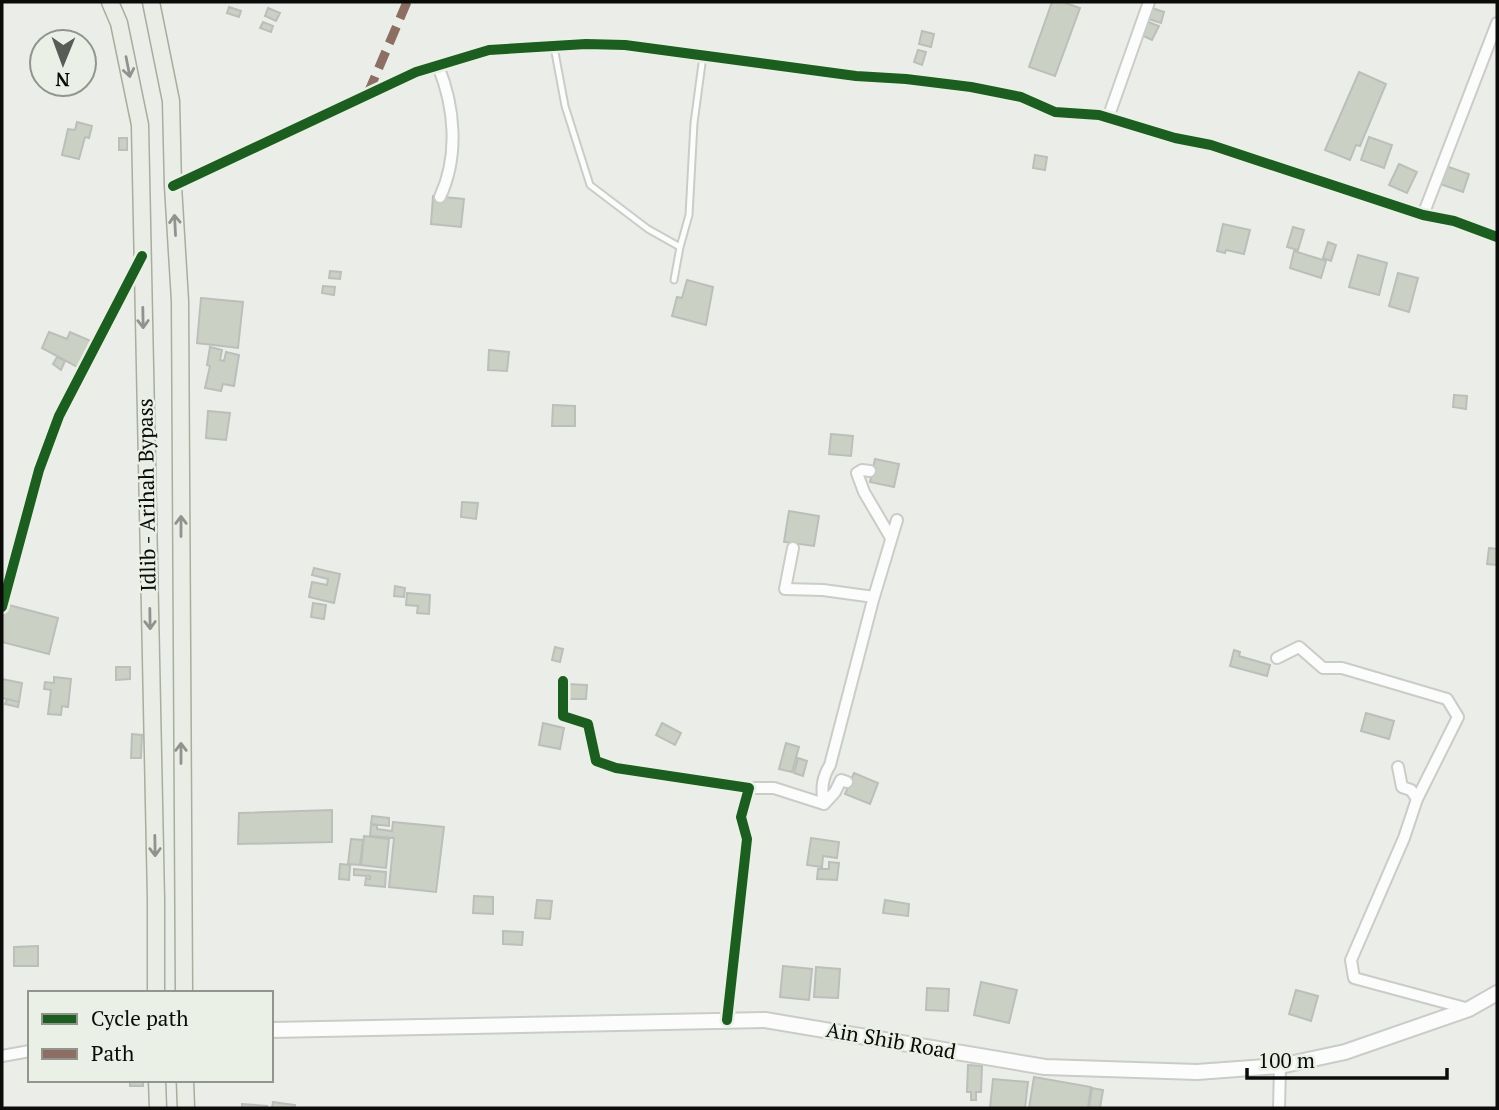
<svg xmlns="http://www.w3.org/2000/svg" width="1499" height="1110" font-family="'PT Serif',serif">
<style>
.building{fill:#cad0c4;stroke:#bcbeba;stroke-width:2}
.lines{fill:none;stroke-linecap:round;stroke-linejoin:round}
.service-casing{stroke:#c9ccc7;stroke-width:9}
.minor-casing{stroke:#c9ccc7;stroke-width:14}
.secondary-casing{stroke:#c9ccc7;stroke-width:18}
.primary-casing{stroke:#a6ae9d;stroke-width:19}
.service{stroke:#fcfcfc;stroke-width:5}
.minor{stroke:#fcfcfc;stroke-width:10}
.secondary{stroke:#fcfcfc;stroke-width:14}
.primary{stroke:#e9ede5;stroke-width:16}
.quiet{stroke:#8d6e63;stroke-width:9;stroke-dasharray:18 9;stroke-linecap:butt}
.cycleway-casing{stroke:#ebf0e6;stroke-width:15}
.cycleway{stroke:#1b5e20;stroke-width:10}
.oneway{stroke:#90938d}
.labels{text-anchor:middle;stroke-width:5;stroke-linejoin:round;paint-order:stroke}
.street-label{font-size:21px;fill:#0b0c09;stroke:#ebf0e6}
</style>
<rect width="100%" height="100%" fill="#ebeee8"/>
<path class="building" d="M1052 2H1063L1080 8 1055 76 1029 67Z
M229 7 241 11 239 17 227 13Z
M1149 7 1164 12 1161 23 1146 18Z
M268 8 280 13 276 21 265 16Z
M1146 21 1159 26 1152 40 1139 34Z
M263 22 273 26 271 32 260 28Z
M922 31 934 34 931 47 919 44Z
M918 50 926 52 922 65 914 62Z
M1359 72 1386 84 1360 146 1356 145 1350 160 1325 150Z
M77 122 92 126 89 138 85 137 79 159 62 155 68 129 75 130Z
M1369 137 1392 145 1384 168 1361 160Z
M119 138H127V150H119Z
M1035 155 1047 157 1045 170 1033 168Z
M1399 164 1417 172 1407 193 1389 185Z
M1446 166 1469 174 1463 192 1440 184Z
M433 196 464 199 461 227 431 224Z
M1223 224 1250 230 1244 254 1226 250 1225 253 1217 251Z
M1293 227 1304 230 1298 250 1287 247Z
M1328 242 1336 245 1331 261 1323 258Z
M1294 251 1326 261 1321 278 1290 268Z
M1358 255 1387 263 1379 295 1349 287Z
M330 271 341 272 340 279 329 278Z
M1398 273 1418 278 1409 312 1389 306Z
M687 280 713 287 706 325 672 316 677 297 682 298Z
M323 286 335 287 334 295 322 293Z
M201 298 243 302 238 348 197 343Z
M49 332 67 339 70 332 93 342 79 368 42 348Z
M210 347 222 350 220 360 224 361 226 352 239 355 234 386 223 384 221 391 205 388 210 366 207 365Z
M489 350 509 352 507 371 488 370Z
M57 357 65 361 61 370 53 364Z
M1454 395 1467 396 1466 409 1453 407Z
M553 405 575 406V426H552Z
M208 411 230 413 226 440 206 438Z
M831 434 853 436 851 456 829 454Z
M875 459 899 464 894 487 870 482Z
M462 502 478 503 476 519 461 517Z
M789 511 819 516 814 546 784 542Z
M1489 548 1497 549V565L1487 564Z
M314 568 340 574 334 603 309 597 312 582 327 585 328 579 312 575Z
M395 586 405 588 404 597 394 596Z
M407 593 430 595 429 614 417 613 418 606 406 605Z
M313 603 326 605 324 619 311 617Z
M5 604 58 618 49 654 2 642V616Z
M555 647 563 649 560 662 552 660Z
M1234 650 1240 652 1239 656 1270 665 1267 676 1230 666Z
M116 667H130V679L116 680Z
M54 677 71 679 68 707 62 706 61 715 48 714 51 690 44 689 45 682 54 683Z
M2 679 22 683 19 702 2 698Z
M567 684 587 685 586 699H567Z
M7 699 19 702 18 707 5 704Z
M1366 713 1394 721 1389 739 1361 731Z
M543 723 564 728 560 749 539 745Z
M662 723 681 733 675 745 656 735Z
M132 734 142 735 141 758H131Z
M786 743 799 747 792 772 779 769Z
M798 758 807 761 803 776 794 773Z
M854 773 878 783 870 804 845 794Z
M332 810V842L238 844 239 813Z
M372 816 389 818V826L371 824Z
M393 822 444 827 436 892 389 887 394 838 370 836 371 825H377V829L392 831Z
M364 836 389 839 386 868 361 865Z
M811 838 839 842 837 858 823 856 822 867 807 865Z
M351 839 363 840 360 865 348 864Z
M829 862 839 863 837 880 817 879 818 869H829Z
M340 864 350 865 349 880 339 879Z
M354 869 386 872 385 887 365 885 366 878 370 879V876L354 875Z
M474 896 493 897V914L473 913Z
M537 900 552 901 550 919 535 918Z
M885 900 909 904 908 916 883 913Z
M503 931 523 932 522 945 503 944Z
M38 946V966H14V947Z
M783 966 812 969 809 1000 780 997Z
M816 967 840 969 838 998 814 997Z
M981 982 1017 990 1009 1023 974 1015Z
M927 988 949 989 948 1011 926 1010Z
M1296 990 1318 996 1311 1021 1289 1014Z
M968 1065 982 1066 981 1092H976V1100H971V1092H967Z
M1034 1077 1091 1087 1088 1108H1029Z
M993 1079 1028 1082 1025 1108H990Z
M130 1080H143V1086H130Z
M1092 1088 1103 1090 1100 1108 1089 1107Z
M273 1102 295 1105 294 1108H272Z
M242 1104 267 1106V1108H242Z"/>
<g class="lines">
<g class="service-casing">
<path id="service" d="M554 47 565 106 590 185 648 229 680 247 674 280
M680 247 689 215 694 123 703 56"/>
</g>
<g class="minor-casing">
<path id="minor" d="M438 66C455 107 459 156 440 197
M1108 118 1149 2
M173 186 416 72 489 50 586 44 625 45 856 76 906 79 971 87 1021 97 1055 112 1099 115 1175 138 1211 145 1423 215 1454 221 1497 237
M1423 215 1497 23
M870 471 862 470 857 473 864 492 891 538
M793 548 785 589 823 590 874 597
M2 607 39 470 59 416 141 258
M1277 658 1299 647 1323 668H1342L1447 699 1458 717 1417 799
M563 681V716L588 724 596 761 616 768 749 788 741 817 747 839 727 1020
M1398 767 1402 787 1411 790 1417 799 1404 838 1351 960 1354 978 1469 1009
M749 788H774L824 804 835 792 841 780 847 782
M824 804C821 789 822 778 830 765L873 600 897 520
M2 1056 30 1051
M1279 1108 1280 1066"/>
</g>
<g class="secondary-casing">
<path id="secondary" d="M271 1030 765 1020 1045 1067 1197 1072 1280 1066 1345 1052 1469 1009 1497 993"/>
</g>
<g class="primary-casing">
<path id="primary" d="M110 2 119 23 140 125 156 900V993
M151 2 171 101 173 186 180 301 184 993
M157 1080 158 1108
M185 1080 186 1108"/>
</g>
<use href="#service" class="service"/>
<use href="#minor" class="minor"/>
<use href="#secondary" class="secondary"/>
<use href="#primary" class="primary"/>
<path class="quiet" d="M368 93 407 2"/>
<g class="cycleway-casing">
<path id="cycleway" d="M173 186 416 72 489 50 586 44 625 45 856 76 906 79 971 87 1021 97 1055 112 1099 115 1175 138 1211 145 1423 215 1454 221 1497 237
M2 607 39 470 59 416 142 256
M563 681V716L588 724 596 761 616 768 749 788 741 817 747 839 727 1020"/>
</g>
<use href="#cycleway" class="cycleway"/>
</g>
<defs><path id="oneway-shaft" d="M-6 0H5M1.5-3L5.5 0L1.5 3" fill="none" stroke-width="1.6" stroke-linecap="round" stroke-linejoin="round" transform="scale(1.75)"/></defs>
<g class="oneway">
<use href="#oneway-shaft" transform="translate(128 67) rotate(79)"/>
<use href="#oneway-shaft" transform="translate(175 225) rotate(-93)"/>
<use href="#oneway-shaft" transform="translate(143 318) rotate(89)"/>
<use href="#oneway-shaft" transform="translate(181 526) rotate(-90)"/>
<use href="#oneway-shaft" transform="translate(150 619) rotate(89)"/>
<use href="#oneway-shaft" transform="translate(181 753) rotate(-90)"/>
<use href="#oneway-shaft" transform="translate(155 846) rotate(89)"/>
</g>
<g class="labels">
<g class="street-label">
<text transform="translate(147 495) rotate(-91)" y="7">Idlib - Arihah Bypass</text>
<text transform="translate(891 1041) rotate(10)" y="7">Ain Shib Road</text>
</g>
</g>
<rect width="1499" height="1110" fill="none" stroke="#0b0c09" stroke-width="7"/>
<rect x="28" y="991" width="245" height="91" fill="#ebf0e6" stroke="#91958e" stroke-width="2"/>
<rect x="42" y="1014" width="35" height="10" fill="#1b5e20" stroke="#91958e" stroke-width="2"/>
<text x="91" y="1026" font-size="21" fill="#0b0c09">Cycle path</text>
<rect x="42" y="1049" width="35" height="10" fill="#8d6e63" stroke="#91958e" stroke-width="2"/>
<text x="91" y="1061" font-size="21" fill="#0b0c09">Path</text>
<g transform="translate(63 63) rotate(181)"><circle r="33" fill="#ebf0e6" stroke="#91958e" stroke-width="2"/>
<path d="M0-5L12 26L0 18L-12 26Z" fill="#595b57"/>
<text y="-10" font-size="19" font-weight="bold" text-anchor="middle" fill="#0b0c09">N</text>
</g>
<path d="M1247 1068v10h200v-10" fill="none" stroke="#0b0c09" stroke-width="3.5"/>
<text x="1258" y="1068" font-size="21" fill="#0b0c09" stroke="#ebf0e6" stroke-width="5" paint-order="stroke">100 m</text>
</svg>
